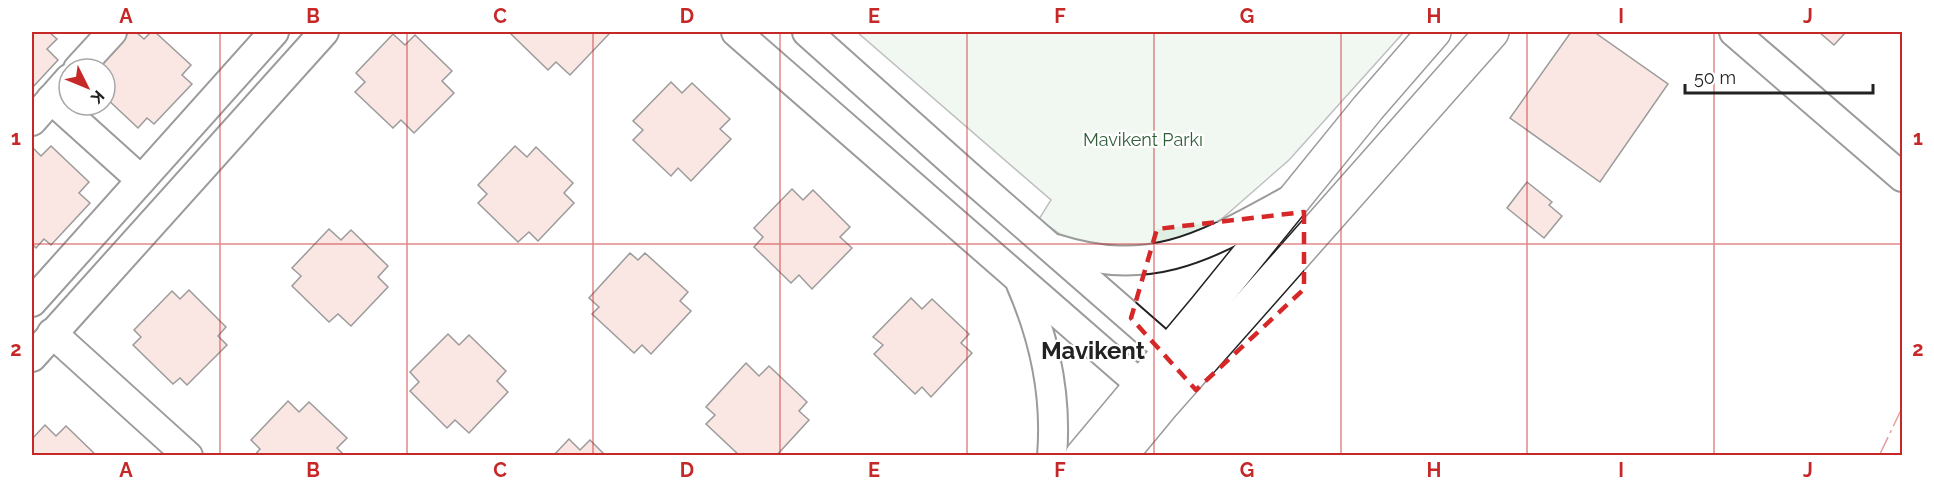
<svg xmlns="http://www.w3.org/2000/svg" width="1934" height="487" font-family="Raleway,sans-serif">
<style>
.green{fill:#e0efe3;stroke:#6f6f6f;stroke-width:1.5}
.building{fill:#f3c9c0;stroke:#222;stroke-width:1.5}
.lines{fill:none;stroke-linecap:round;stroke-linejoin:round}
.minor-casing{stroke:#222;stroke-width:32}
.major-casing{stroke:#222;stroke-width:36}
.minor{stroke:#fff;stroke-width:28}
.major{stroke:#fff;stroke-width:33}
.power{stroke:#c62828;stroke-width:1.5;stroke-dasharray:21 4.5 3 4.5;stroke-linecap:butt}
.marked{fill:none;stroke:#d62828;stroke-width:4.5;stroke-dasharray:12 8;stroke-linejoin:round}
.grid{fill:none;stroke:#c62828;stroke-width:1.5;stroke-opacity:0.55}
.labels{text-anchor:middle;stroke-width:4.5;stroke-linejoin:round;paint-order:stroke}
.park-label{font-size:18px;fill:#2f5e38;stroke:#fff}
.district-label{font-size:24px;font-weight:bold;fill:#222;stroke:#fff}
.neatline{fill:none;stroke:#c62828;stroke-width:2}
.grid-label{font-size:20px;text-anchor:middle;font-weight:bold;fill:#c62828}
</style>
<rect width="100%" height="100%" fill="#fff"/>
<polygon class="green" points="857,32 1404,32 1289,160 1201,237 1135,258 1075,245 1039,219 1051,200"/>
<g class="building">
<polygon points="32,32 49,32 57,39 47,49 58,60 32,88"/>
<polygon points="129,32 136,32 144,39 151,32 155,32 191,65 182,75 192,84 154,124 147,118 138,128 105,97 105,69 95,67"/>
<polygon points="513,32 606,32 609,34 570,75 556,62 548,70 511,34"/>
<polygon points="1571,32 1594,32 1668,84 1600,182 1510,118"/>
<polygon points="1819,32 1846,32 1834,45"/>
<polygon points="393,34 405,45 415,35 452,71 442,81 454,93 414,133 401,120 393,128 355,92 365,82 356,73"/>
<polygon points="671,82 682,93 692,83 730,119 720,129 731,139 691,181 678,168 671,176 633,140 643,130 633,121"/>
<polygon points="51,146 89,182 79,193 90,203 51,245 44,239 36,248 32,244 32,147 41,156"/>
<polygon points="515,146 527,157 536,147 573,183 564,193 574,203 538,241 529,232 518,242 478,203 487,194 478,185"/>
<polygon points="1527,182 1552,202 1549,205 1562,216 1544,238 1507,208"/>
<polygon points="792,189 803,200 813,190 850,227 840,237 852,248 812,289 799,275 791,283 754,247 763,237 754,228"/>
<polygon points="329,229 341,240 351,230 388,266 378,277 388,287 351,326 338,314 329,322 292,286 301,276 292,268"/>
<polygon points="630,253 638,260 645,253 688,292 680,301 691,311 651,354 642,345 634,353 592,314 599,307 589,298"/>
<polygon points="189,290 226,327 218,336 227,345 187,385 180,378 173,384 133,345 141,337 134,330 172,291 180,299"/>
<polygon points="911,298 922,309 932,299 969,334 961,343 972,353 931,397 922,387 915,394 874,354 883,345 873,337"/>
<polygon points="448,334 459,345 469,335 506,371 497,381 508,392 469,433 455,420 447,428 410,391 419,382 410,372"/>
<polygon points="746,363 759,376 769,366 807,402 799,411 809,420 776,456 740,456 706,424 715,415 706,407"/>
<polygon points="288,401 299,412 309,402 347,438 337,448 345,456 254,456 260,449 251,440"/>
<polygon points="45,425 56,436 66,426 97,456 32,456 32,439"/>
<polygon points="569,439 580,450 590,440 606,456 553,456"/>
</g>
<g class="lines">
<defs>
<g id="minor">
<polyline points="736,32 1157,399"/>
<polyline points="807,32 966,174 1186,366"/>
<polyline points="1734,32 1902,177"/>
<polyline points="78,69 112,32"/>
<polyline points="51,99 141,180"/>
<polyline points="32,121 69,79"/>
<path d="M1056 249C1154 280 1209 244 1292 199"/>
<path d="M1021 284C1045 339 1057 396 1052 456"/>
<polyline points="32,302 274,32"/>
<polyline points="52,333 188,456"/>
<polyline points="32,357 324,32"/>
</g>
<g id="major">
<polyline points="1082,456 1205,309 1368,108 1434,32"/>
<polyline points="1120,456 1163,404 1492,32"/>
</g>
</defs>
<use href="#minor" class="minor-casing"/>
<use href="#major" class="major-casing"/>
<use href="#minor" class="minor"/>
<use href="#major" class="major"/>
<polyline class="power" points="1879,456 1902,408"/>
</g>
<path d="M0 0H1934V487H0ZM1304 212V289L1196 390 1131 318 1157 229Z" fill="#fff" fill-opacity=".55" fill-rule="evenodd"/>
<path class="marked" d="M1304 212V289L1196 390 1131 318 1157 229Z"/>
<path class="grid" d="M220 32V456M407 32V456M593 32V456M780 32V456M967 32V456M1154 32V456M1341 32V456M1527 32V456M1714 32V456M32 244H1902"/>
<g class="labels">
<g class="park-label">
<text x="1143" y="146">Mavikent Parkı</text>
</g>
<g class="district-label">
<text x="1093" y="359">Mavikent</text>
</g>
</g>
<rect width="1934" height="487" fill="none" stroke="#ffffff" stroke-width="66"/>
<g transform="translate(87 87) rotate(133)"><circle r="28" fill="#ffffff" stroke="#a7a7a7" stroke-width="1.5"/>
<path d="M0-4.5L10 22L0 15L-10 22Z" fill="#c62828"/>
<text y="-9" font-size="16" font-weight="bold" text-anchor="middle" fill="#222222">K</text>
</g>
<path d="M1685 84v9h188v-9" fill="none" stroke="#222222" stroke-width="3"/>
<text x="1694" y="84" font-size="18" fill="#222222" stroke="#ffffff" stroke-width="4.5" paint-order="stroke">50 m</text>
<rect x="33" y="33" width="1868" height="421" class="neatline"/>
<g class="grid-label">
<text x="126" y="23">A</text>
<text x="313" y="23">B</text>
<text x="500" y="23">C</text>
<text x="687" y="23">D</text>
<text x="874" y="23">E</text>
<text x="1060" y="23">F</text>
<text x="1247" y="23">G</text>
<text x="1434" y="23">H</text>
<text x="1621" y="23">I</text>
<text x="1808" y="23">J</text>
<text x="16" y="145">1</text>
<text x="1918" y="145">1</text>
<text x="16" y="356">2</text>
<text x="1918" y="356">2</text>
<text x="126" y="477">A</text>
<text x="313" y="477">B</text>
<text x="500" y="477">C</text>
<text x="687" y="477">D</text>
<text x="874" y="477">E</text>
<text x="1060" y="477">F</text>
<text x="1247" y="477">G</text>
<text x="1434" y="477">H</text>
<text x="1621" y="477">I</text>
<text x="1808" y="477">J</text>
</g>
</svg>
